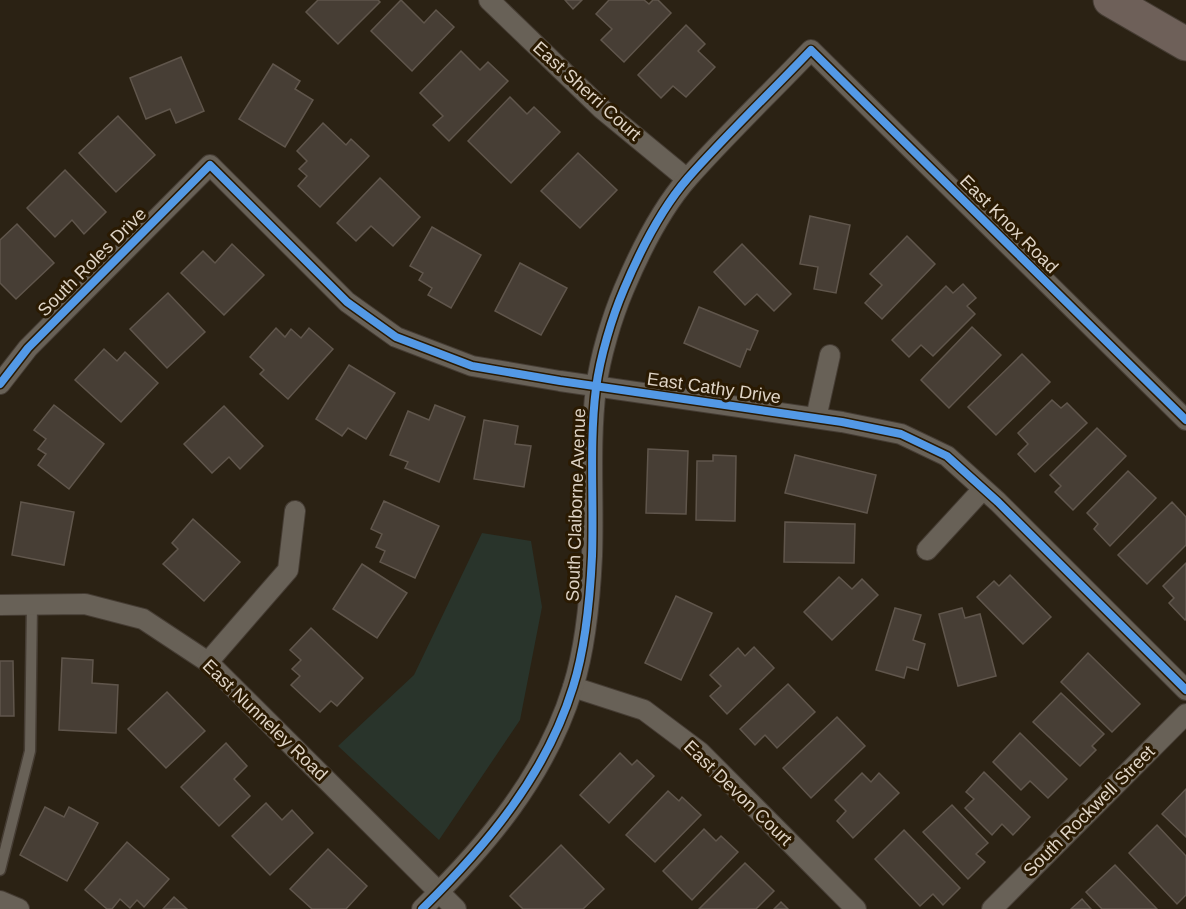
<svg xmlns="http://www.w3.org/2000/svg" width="1186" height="909" font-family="Arial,sans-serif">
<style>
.green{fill:#29342b}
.building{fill:#473e35;stroke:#60564c;stroke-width:1.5}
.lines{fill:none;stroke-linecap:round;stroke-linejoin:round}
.service-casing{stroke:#453c33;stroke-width:13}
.minor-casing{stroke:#453c33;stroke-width:22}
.motorway-casing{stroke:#453c33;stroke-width:35}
.service{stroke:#686157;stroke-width:10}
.minor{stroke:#686157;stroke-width:20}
.motorway{stroke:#6e6059;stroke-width:33}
.cycleway-casing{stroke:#2a1a02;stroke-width:11}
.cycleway{stroke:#5399e6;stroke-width:8}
.labels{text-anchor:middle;stroke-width:6;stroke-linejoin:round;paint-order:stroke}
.street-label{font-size:18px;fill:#dfd4c6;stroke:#2a1a02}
</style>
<rect width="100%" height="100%" fill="#2b2214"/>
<polygon class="green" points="482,533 531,541 542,607 520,720 439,840 338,746 414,675"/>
<g class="building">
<polygon points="318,0 378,0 380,2 338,44 306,12"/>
<polygon points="401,0 424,23 436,10 454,27 412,71 371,31"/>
<polygon points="565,0 582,0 573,9"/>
<polygon points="609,0 644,0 649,4 653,0 658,0 671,13 624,62 601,40 612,29 596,14"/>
<polygon points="686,25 705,44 698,51 715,67 686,97 673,86 661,98 638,75"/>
<polygon points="461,51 480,70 488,62 508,81 449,141 433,125 443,116 420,93"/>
<polygon points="181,57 204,111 176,123 170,109 146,119 130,78"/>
<polygon points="273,64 300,81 295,89 313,100 285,147 239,119"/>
<polygon points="510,97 527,114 534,107 560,132 511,183 468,141"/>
<polygon points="118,116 155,155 116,192 79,153"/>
<polygon points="323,123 346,145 351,139 369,156 320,207 298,186 307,176 299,169 307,161 297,151"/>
<polygon points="578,153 617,190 580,228 541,191"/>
<polygon points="65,170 106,212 84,234 72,220 55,237 27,208"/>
<polygon points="380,178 420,217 393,246 371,226 356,241 337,223"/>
<polygon points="810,216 850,225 836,293 814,289 818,267 800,264"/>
<polygon points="17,224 54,263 16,299 0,283 0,240"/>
<polygon points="432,227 481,255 451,308 428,295 432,288 419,280 423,273 410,266"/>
<polygon points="907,236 935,264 882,319 865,303 882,285 870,274"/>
<polygon points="232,244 264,275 224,315 181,273 203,251 215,263"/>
<polygon points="742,244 791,294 774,311 757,294 745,305 714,272"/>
<polygon points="520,263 567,288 541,335 495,311"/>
<polygon points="963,284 976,298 967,306 975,314 933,356 921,345 909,357 892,340 946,286 953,293"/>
<polygon points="168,293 205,332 167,368 130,329"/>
<polygon points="699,307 758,331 750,350 747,349 740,367 684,343"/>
<polygon points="972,327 1001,355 949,408 921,380"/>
<polygon points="276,328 285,337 291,329 301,338 309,328 333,349 288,399 260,374 264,370 250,357"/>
<polygon points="104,349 117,361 125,352 158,383 121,422 75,380"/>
<polygon points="1022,354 1050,382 996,435 968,407"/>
<polygon points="349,365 395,393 366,439 348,428 342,436 316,419"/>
<polygon points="1052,400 1061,408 1067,403 1087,423 1035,472 1018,454 1028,444 1018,433"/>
<polygon points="54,405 104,444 69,489 38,465 46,454 38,449 46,439 34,430"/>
<polygon points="435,405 465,417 439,482 405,468 408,462 390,455 408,411 429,420"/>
<polygon points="224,406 263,446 240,469 229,457 212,473 184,444"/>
<polygon points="484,420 518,426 515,444 531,446 524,487 474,479"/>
<polygon points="1097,428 1126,456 1073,510 1055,492 1061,486 1050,475"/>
<polygon points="648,449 688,451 686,514 646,513"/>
<polygon points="713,455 736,456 735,521 696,520 697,461 713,461"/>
<polygon points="795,455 876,475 867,513 785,493"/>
<polygon points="1128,471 1156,498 1110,546 1094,529 1098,524 1087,513"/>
<polygon points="384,501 439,526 415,578 380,562 385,551 376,547 382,534 371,529"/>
<polygon points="21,502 74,512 64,565 12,555"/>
<polygon points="1172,502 1186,517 1186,545 1147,584 1118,555"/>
<polygon points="193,519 240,562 204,601 163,564 178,549 172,543"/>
<polygon points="785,522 855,524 854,563 784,562"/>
<polygon points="1186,563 1186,618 1185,620 1169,603 1174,598 1163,586"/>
<polygon points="362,564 407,593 377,638 333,609"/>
<polygon points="1010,575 1051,617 1023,644 977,597 994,581 999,586"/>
<polygon points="839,577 852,589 862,579 878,595 832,640 804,612"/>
<polygon points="676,596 712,613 681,680 645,663"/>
<polygon points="895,608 921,615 913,640 925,644 918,670 907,667 904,678 876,670"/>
<polygon points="962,608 965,618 980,614 996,676 958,686 939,614"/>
<polygon points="311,628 363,678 337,706 331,701 320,712 291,685 300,676 292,669 301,660 290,650"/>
<polygon points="754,647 774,668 727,714 710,696 721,686 710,675 738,648 745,656"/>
<polygon points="1088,653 1140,704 1112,732 1061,682"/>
<polygon points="62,658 93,660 92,683 118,685 116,733 59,730"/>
<polygon points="0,661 13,661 14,716 0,716"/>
<polygon points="788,684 815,712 777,748 765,735 755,745 740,729"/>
<polygon points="167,692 205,731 166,768 128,729"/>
<polygon points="1061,693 1104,734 1092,746 1096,750 1080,766 1033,722"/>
<polygon points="837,717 865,746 811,798 783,768"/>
<polygon points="1020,733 1067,779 1048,798 1030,781 1021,790 993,762"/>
<polygon points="226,743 247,766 234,779 250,796 219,826 181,787"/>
<polygon points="620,753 632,765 637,760 654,776 609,823 580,795"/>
<polygon points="984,772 1030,817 1013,835 1002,824 992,835 965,808 974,799 966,792"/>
<polygon points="862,773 871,782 879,773 899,793 853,838 837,821 846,811 835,800"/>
<polygon points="1186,789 1186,837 1162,814"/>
<polygon points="668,791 679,801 682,797 701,815 655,862 626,835"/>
<polygon points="266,803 282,820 292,810 313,833 270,875 232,836"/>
<polygon points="952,805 988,843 976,854 985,862 968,879 923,832"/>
<polygon points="45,807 64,817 69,807 98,823 67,881 20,855"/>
<polygon points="1157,825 1186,856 1186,895 1177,904 1129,853"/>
<polygon points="704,829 716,841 721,836 738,852 692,900 663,871"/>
<polygon points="904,830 960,888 943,905 933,894 920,906 875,859"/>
<polygon points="127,842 169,879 144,907 137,900 130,908 120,899 112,909 107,909 85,890"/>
<polygon points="561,845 604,889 583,909 523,909 510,896"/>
<polygon points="328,849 367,886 346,909 312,909 290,889"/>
<polygon points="745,863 774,891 756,909 699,909"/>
<polygon points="1115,865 1157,909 1102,909 1086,892"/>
<polygon points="174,897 187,909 163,909"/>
<polygon points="1082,899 1091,909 1071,909"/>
<polygon points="781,902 788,909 774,909"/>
</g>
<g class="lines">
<defs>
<polyline id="service" points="0,870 30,751 32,604"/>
<g id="minor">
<polyline points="489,0 602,109 687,179"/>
<polyline points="0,384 28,348 210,165 347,302 396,337 472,366 560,381 842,422 901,434 947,456 998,502 1186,690"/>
<polyline points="816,418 830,355"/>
<polyline points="927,550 983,489"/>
<polyline points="0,605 85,604 143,619 208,662 456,909"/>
<polyline points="208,662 288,570 295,511"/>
<polyline points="573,687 644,710 700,752 856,909"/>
<polyline points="0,901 19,909"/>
<path d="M422 909C487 845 546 775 573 687 586 646 590 599 592 556 594 500 589 444 596 388 600 357 612 317 624 289 640 251 661 209 688 178 727 134 770 93 811 50L1186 420"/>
<polyline points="992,909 1186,714"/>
</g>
<polyline id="motorway" points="1110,0 1186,44"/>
</defs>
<use href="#service" class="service-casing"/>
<use href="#minor" class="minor-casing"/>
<use href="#motorway" class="motorway-casing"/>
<use href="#service" class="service"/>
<use href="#minor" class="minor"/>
<use href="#motorway" class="motorway"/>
<defs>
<g id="cycleway">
<polyline points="0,384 28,348 210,165 347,302 396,337 472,366 560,381 842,422 901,434 947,456 998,502 1186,690"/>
<path d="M422 909C487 845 546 775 573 687 586 646 590 599 592 556 594 500 589 444 596 388 600 357 612 317 624 289 640 251 661 209 688 178 727 134 770 93 811 50L1186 420"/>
</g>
</defs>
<use href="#cycleway" class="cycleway-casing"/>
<use href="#cycleway" class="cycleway"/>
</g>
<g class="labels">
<g class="street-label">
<text transform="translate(587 91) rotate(42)" y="6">East Sherri Court</text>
<text transform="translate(1009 224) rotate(45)" y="6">East Knox Road</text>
<text transform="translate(92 262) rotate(-45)" y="6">South Roles Drive</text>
<text transform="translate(714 388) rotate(8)" y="6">East Cathy Drive</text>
<text transform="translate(576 505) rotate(-88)" y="6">South Claiborne Avenue</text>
<text transform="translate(265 720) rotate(44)" y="6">East Nunneley Road</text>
<text transform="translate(738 793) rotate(44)" y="6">East Devon Court</text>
<text transform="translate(1089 811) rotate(-45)" y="6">South Rockwell Street</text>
</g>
</g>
</svg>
